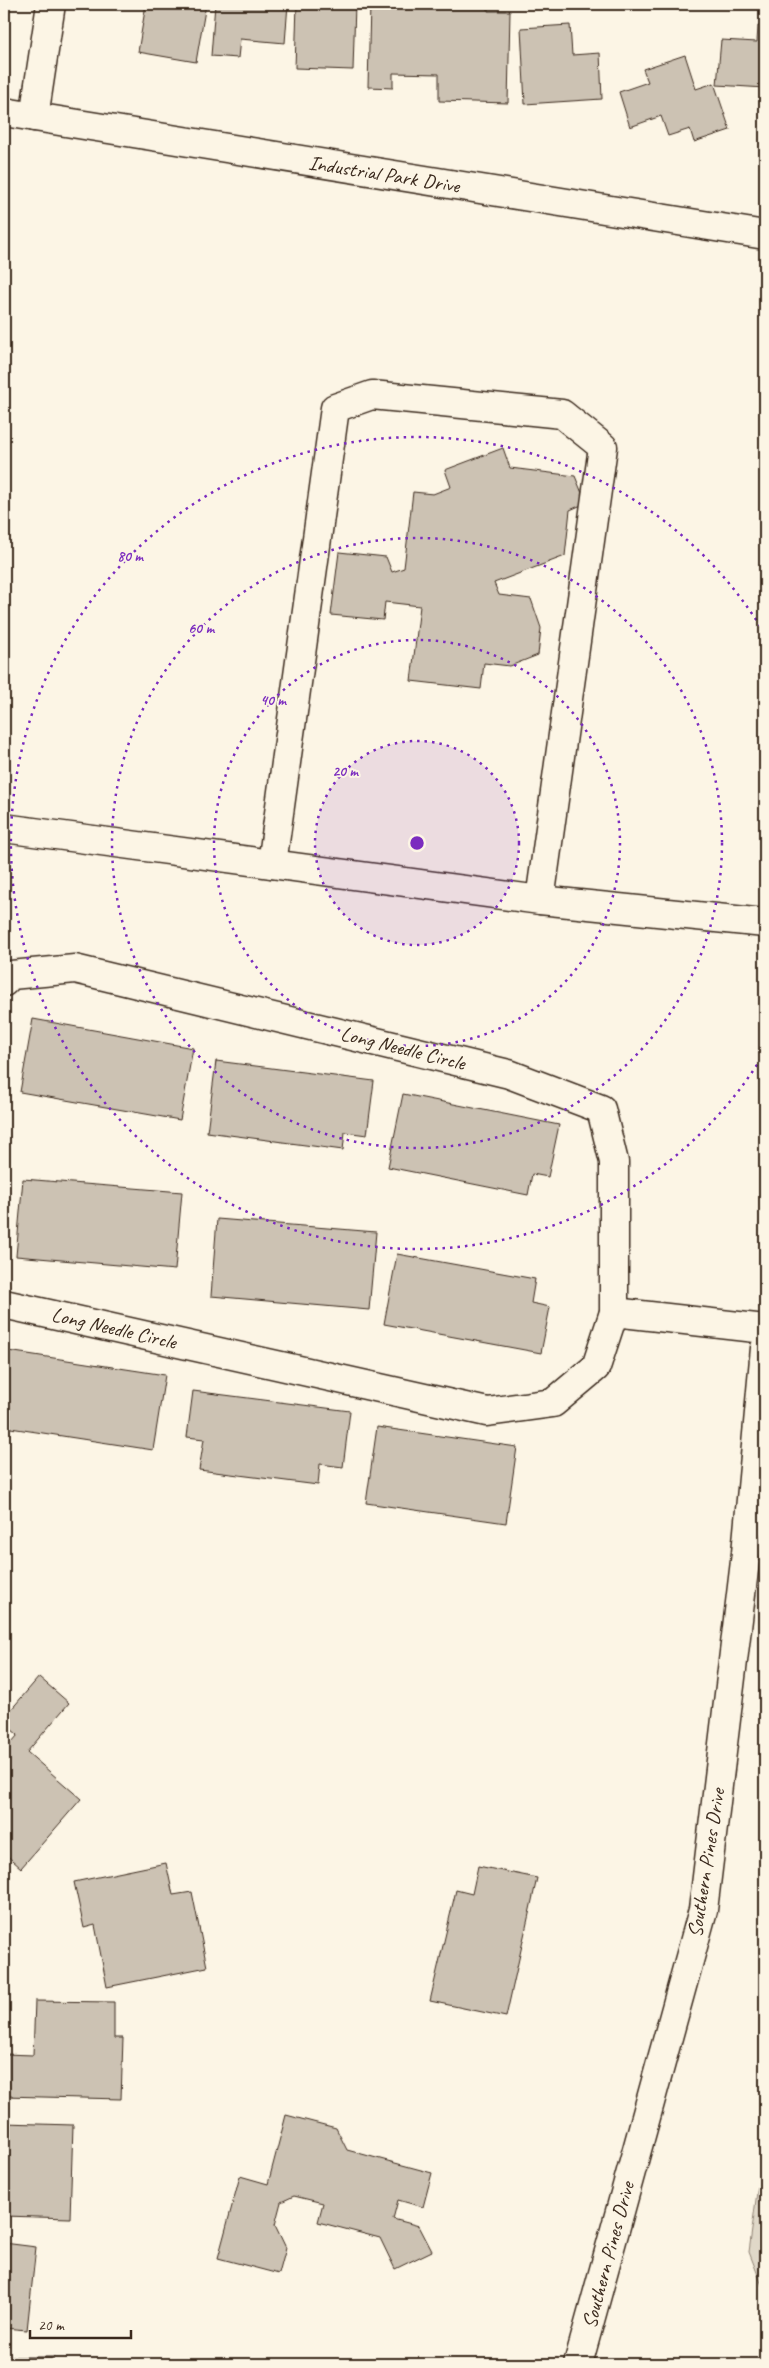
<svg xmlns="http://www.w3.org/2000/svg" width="769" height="2368" font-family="Caveat,sans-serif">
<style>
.green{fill:#e0d8c8;stroke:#8e8173}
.building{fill:#ccc2b3;stroke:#3b2a1e}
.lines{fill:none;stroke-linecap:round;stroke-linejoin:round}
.minor-casing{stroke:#3b2a1e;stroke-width:31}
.minor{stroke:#fcf5e5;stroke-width:28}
.ring{fill:none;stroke:#7b2cbf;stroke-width:2.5;stroke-dasharray:2.5 5}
.labels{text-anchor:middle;stroke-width:4;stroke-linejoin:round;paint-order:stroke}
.street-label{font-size:21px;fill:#3b2a1e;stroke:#fcf5e5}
.centre{fill:#7b2cbf;stroke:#fcf5e5;stroke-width:2.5}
.ring-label{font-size:15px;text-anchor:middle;font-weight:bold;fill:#7b2cbf;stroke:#fcf5e5;stroke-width:4;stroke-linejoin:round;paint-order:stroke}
</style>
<rect width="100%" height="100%" fill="#fcf5e5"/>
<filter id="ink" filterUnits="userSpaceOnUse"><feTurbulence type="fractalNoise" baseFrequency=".02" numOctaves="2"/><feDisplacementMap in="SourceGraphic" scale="10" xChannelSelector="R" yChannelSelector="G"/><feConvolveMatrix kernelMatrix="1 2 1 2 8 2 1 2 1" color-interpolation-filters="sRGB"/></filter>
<g filter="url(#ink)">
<polygon class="green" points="765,2171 765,2293 749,2252 759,2177"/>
<g class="building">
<polygon points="146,4 206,4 196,62 138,52"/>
<polygon points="215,4 288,4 285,43 240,39 238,58 211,56"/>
<polygon points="297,4 355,4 353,70 295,68"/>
<polygon points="370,4 488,4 488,11 510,11 508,103 439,101 439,74 393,73 393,88 368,87"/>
<polygon points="570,25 572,55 600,53 602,99 525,104 521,28"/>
<polygon points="758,26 765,27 765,88 717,85 721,40 757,42"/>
<polygon points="685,55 696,89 714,83 730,130 694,142 690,129 668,136 661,116 630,127 619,92 648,82 643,69"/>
<polygon points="503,448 510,468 575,476 586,503 570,510 565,556 494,583 499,595 531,599 541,628 538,655 510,666 484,663 481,689 411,681 420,606 385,602 383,620 331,615 339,552 386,557 392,572 404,568 413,492 433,494 451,487 445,470"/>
<polygon points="33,1019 193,1048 180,1120 20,1092"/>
<polygon points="216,1061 374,1081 367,1135 345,1132 343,1150 207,1132"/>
<polygon points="403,1094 559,1125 548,1177 532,1174 528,1195 388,1167"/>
<polygon points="23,1179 182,1192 175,1270 16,1256"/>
<polygon points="217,1219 376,1232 369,1310 211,1296"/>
<polygon points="397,1254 535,1279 531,1303 550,1307 541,1353 384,1324"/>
<polygon points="8,1351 165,1375 153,1450 4,1427 4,1376"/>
<polygon points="193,1391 350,1411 343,1467 320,1464 318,1485 199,1470 204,1439 187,1437"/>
<polygon points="377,1427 517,1447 506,1523 366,1503"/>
<polygon points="39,1677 69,1703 27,1752 81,1799 21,1868 4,1853 4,1751 18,1735 4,1723 4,1718"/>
<polygon points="166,1863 173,1895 192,1892 207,1967 107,1987 95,1925 84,1928 74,1882"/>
<polygon points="478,1866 537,1878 506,2017 430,2001 456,1890 472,1894"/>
<polygon points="35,2001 114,2002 114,2038 123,2038 121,2099 4,2096 4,2054 33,2055"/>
<polygon points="286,2115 336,2128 347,2150 432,2173 423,2207 398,2200 393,2219 419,2226 432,2251 395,2269 380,2238 318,2222 323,2203 294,2196 281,2202 275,2225 286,2248 279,2274 218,2258 240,2176 268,2184"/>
<polygon points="4,2123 73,2125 70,2218 4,2216"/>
<polygon points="4,2243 36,2247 27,2330 4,2328"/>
<rect x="4" y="2357" width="49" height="7"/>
</g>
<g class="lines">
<defs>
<g id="minor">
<polyline points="4,112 765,235"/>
<polyline points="34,117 51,4"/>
<polyline points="4,828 540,900 765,923"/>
<polyline points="272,864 335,408 372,395 562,414 603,447 540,900"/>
<polyline points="4,982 11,975 75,969 509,1074 601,1109 614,1162 614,1312 596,1367 553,1403 487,1412 4,1304"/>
<polyline points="614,1312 765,1329"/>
<polyline points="578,2364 703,1910 746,1553 765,1348"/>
</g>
</defs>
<use href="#minor" class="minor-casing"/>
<use href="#minor" class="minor"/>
</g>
</g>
<circle cx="417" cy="843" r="102" fill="#7b2cbf" fill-opacity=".12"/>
<g class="ring">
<circle cx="417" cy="843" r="102"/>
<circle cx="417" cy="843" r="203"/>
<circle cx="417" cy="843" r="305"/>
<path d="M765 1052A406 406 0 1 1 765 634"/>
</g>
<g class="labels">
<g class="street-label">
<text transform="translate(384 174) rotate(9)" y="7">Industrial Park Drive</text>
<text transform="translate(403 1048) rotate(14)" y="7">Long Needle Circle</text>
<text transform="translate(114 1328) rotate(13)" y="7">Long Needle Circle</text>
<text transform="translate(706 1863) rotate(-81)" y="7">Southern Pines Drive</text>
<text transform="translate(608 2255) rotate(-75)" y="7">Southern Pines Drive</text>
</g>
</g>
<circle cx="417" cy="843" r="8" class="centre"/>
<g class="ring-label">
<text x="130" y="561">80 m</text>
<text x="201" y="633">60 m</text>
<text x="273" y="705">40 m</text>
<text x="345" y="776">20 m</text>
</g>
<rect width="769" height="2368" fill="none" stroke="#fcf5e5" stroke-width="20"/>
<rect x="10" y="10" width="749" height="2348" fill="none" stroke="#3b2a1e" stroke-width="2" filter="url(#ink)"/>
<path d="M30 2330v8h101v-8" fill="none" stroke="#3b2a1e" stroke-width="2.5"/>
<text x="38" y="2330" font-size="15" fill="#3b2a1e" stroke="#fcf5e5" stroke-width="4" paint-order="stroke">20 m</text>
</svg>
